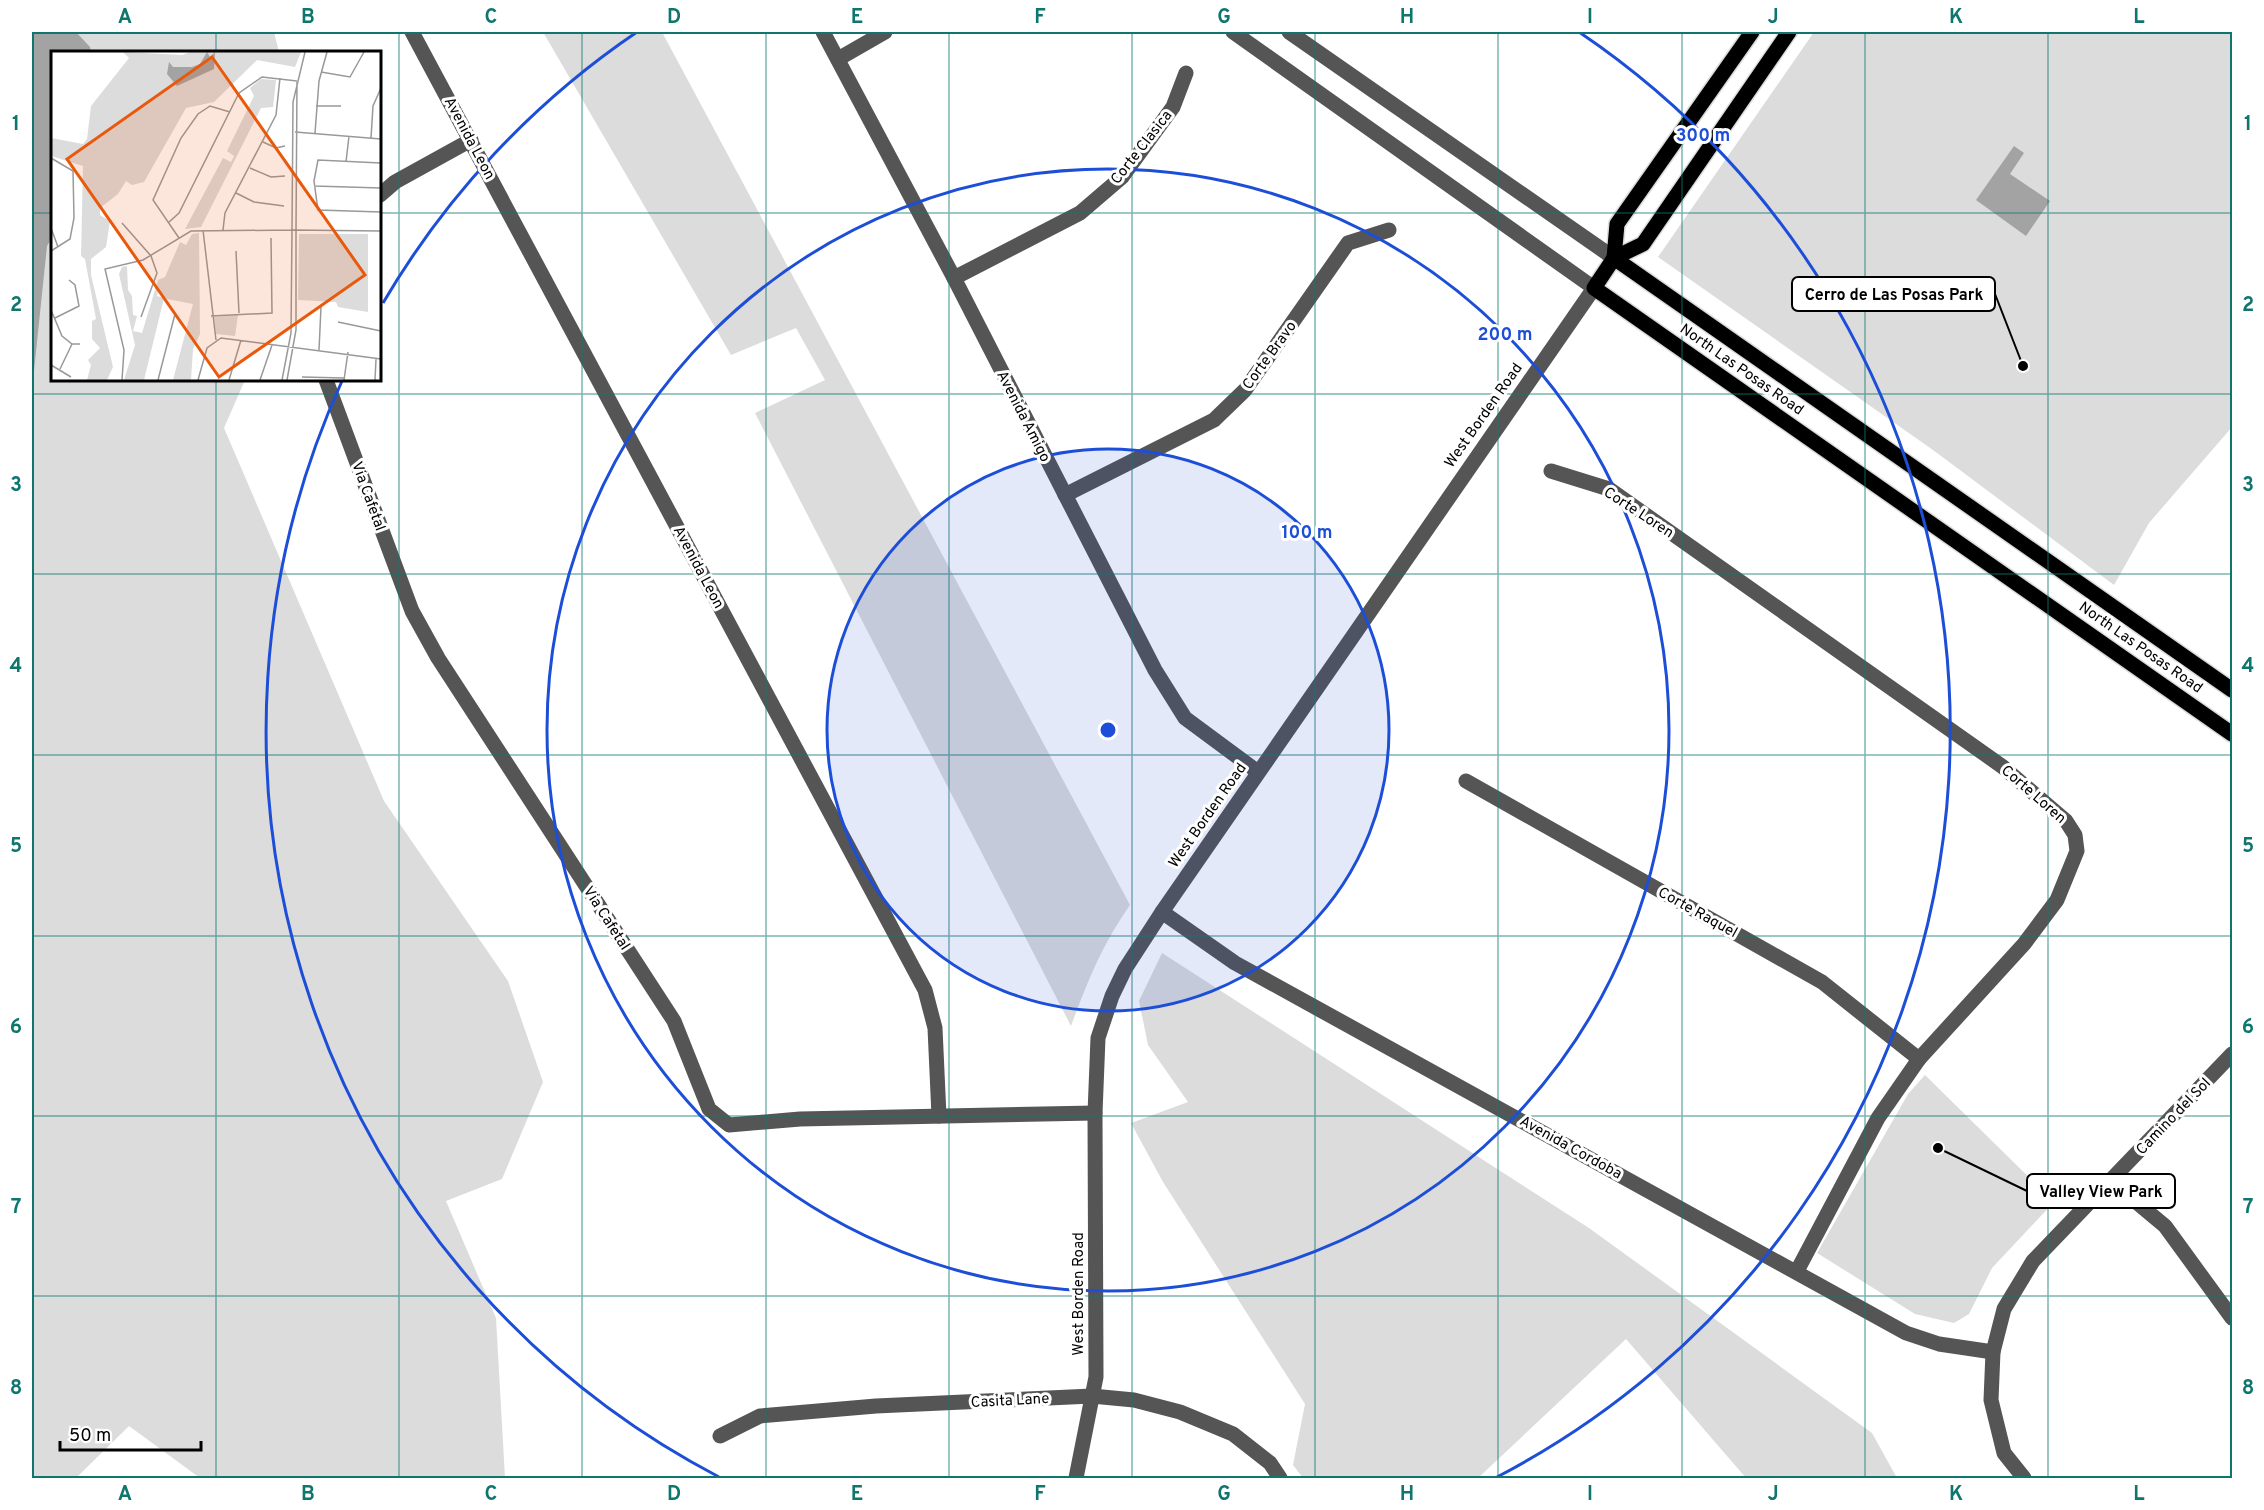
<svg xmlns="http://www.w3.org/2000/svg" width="2264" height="1510" font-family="Overpass,sans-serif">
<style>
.green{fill:#dcdcdc}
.water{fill:#a3a3a3}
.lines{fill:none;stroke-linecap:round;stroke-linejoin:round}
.major-casing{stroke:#dbdbdb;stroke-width:18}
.minor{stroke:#555;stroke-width:15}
.major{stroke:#000;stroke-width:15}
.grid{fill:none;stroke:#0f766e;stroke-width:1.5;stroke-opacity:0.55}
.ring{fill:none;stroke:#1d4ed8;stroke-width:3}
.labels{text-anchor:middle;stroke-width:6;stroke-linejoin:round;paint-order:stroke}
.street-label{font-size:15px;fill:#000;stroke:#fff}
.inset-road{fill:none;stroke:#999;stroke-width:1.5}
.view{fill:#e8590c;fill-opacity:0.15;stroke:#e8590c;stroke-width:3}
.inset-edge{fill:none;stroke:#000;stroke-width:3}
.centre{fill:#1d4ed8;stroke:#fff;stroke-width:3}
.ring-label{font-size:18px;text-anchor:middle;font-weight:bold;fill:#1d4ed8;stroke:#fff;stroke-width:6;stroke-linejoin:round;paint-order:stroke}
.leader{fill:none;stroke:#000;stroke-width:2}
.callout-dot{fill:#000;stroke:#fff;stroke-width:2}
.callout{fill:#fff;stroke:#000;stroke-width:2}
.callout-label{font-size:16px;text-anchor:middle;font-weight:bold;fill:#000}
.neatline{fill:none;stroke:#0f766e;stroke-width:2}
.grid-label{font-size:20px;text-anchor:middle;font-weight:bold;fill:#0f766e}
</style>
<rect width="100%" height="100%" fill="#fff"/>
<g class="green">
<polygon points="32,32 274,32 279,52 52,52 52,380 245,380 224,428 384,801 508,981 543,1082 502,1179 446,1201 496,1318 505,1478 200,1478 129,1426 76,1478 32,1478"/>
<path d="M543 32H662L1130 905C1103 943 1087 982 1071 1026L755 413 825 380 796 328 731 355Z"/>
<polygon points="1814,32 2232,32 2232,427 2149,523 2114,585 1933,450 1658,257"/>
<polygon points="1162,953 1589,1228 1872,1433 1897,1478 1746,1478 1626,1339 1478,1478 1303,1478 1293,1465 1305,1404 1163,1182 1131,1123 1188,1102 1148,1045 1139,1001"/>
<polygon points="1925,1075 2054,1202 1992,1268 1969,1314 1954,1323 1915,1314 1817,1253 1908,1094"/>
</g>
<g class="water">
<polygon points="32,32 76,32 90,47 91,52 52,52 52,238 47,246 32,390"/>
<polygon points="2014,146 2024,153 2010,174 2050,201 2026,236 1976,200"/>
</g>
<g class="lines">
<defs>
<g id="major">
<polyline points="1789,32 1643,244 1614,258 1594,288 2232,734"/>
<polyline points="1614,258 2232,690"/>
<polyline points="1614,258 1617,224 1752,32"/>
</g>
</defs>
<use href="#major" class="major-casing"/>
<g class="minor">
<polyline points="412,32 925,990 935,1028 939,1116"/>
<polyline points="823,32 954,278 1155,670 1185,718 1258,772"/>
<polyline points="1289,32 1614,258"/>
<polyline points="838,59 885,32"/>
<polyline points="380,195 395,182 471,140"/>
<polyline points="954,278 1080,213 1122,177 1173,107 1186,73"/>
<polyline points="326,380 412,611 438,658 674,1021 709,1109 729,1125 800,1119 1095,1113"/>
<polyline points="1551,471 1609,489 2003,767 2066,821 2075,835 2077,851 2057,900 2024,944 1919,1059 1878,1118 1797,1271"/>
<polyline points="1065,495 1214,420 1245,390 1348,243 1389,230"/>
<polyline points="1466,781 1822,982 1919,1059"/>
<polyline points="1162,912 1235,963 1906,1333 1939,1344 1993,1352"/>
<polyline points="2111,1181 2165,1226 2232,1318"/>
<polyline points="720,1436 760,1416 876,1406 1092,1396 1134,1400 1180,1412 1233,1434 1270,1463 1280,1478"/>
<polyline points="1076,1478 1096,1377 1095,1113 1098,1038 1112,996 1125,969 1162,912 1594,288 1233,32"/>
<polyline points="2024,1478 2004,1453 1991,1400 1993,1352 2004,1309 2033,1261 2232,1054"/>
</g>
<use href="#major" class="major"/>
</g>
<path class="grid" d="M216 32V52M399 32V1478M582 32V1478M766 32V1478M949 32V1478M1132 32V1478M1315 32V1478M1498 32V1478M1682 32V1478M1865 32V1478M2048 32V1478M32 213H52M380 213H2232M216 380V1478M32 394H2232M32 574H2232M32 755H2232M32 936H2232M32 1116H2232M32 1296H2232"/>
<circle cx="1108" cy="730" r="281" fill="#1d4ed8" fill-opacity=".12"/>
<g class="ring">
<circle cx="1108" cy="730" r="281"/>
<circle cx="1108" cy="730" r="561"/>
<path d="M719 1477A842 842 0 0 1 342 381M383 303A842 842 0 0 1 637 32M1579 32A842 842 0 0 1 1497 1477"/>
</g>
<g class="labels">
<g class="street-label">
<text transform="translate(470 138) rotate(62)" y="5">Avenida Leon</text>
<text transform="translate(1141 147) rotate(-52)" y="5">Corte Clasica</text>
<text transform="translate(1269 355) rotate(-54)" y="5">Corte Bravo</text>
<text transform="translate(1742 369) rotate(35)" y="5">North Las Posas Road</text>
<text transform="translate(1483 415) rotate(-55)" y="5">West Borden Road</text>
<text transform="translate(1024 416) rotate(63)" y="5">Avenida Amigo</text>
<text transform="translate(369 496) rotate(70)" y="5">Via Cafetal</text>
<text transform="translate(1639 512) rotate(33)" y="5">Corte Loren</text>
<text transform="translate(699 567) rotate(62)" y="5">Avenida Leon</text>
<text transform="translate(2141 647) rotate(35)" y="5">North Las Posas Road</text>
<text transform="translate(2034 794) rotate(41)" y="5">Corte Loren</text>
<text transform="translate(1207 815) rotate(-55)" y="5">West Borden Road</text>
<text transform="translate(1698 912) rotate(29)" y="5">Corte Raquel</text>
<text transform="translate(607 918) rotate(57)" y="5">Via Cafetal</text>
<text transform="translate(2173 1116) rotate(-46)" y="5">Camino del Sol</text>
<text transform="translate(1571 1147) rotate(29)" y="5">Avenida Cordoba</text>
<text transform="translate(1078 1294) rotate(-90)" y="5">West Borden Road</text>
<text transform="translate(1010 1400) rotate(-3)" y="5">Casita Lane</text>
</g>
</g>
<g transform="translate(51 51)">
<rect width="330" height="330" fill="#fff"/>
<path d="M72 1 131 4 139 1H250L244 16 206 9 163 51 135 57 93 131 81 134 75 130 67 143 49 157V164L59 170 55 196 40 208V224L62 316 56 329H36L40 314 37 309 49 297 41 288V270L45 268 34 208 30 205 32 115 0 105V87L32 93 36 88 40 55 78 7ZM210 28 225 29 222 56 210 57 150 176 134 178 172 107 180 111 183 105 176 100 203 45 199 37ZM148 182 149 283 142 298 140 329H122L142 253 116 248 107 241 106 245 113 247 93 329H73L84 294 68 223 71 216 76 215 77 239 81 245 82 264 86 265 82 280 91 282 107 229 114 226 129 191 135 194 141 183ZM248 183H317V261L287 256 285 251 247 249ZM187 264 184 285 165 283 163 266Z" fill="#dcdcdc"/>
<path d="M156 1 159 6 164 1 163 18 126 35 116 23 118 11 122 16H141L149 13Z" fill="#a3a3a3"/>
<path class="inset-road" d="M270 21 299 26 313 1M265 55H290M244 81 330 88M264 82 268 30 276 1M320 87 322 55 330 37M212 91 225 97 234 95M0 107 22 120 23 167 19 188 0 200M295 111 298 85M330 112 267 109 263 130 267 159 330 161M199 117 220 126 234 125M263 135 330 137M185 142 203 151 233 155M71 172 100 205 106 222 90 266M117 172 128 162 188 42 211 26 246 30M0 177 7 196M152 179 165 289M172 179 174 162 225 64 229 27M245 179 246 31M128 187 102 149 130 87 147 63 159 55 179 61M185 200 188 262M0 259 11 285 21 293H29M160 265 221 262 220 187M4 267 28 255 24 234 18 229M287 271 330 280M268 299 270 256M0 314 20 326M9 318 21 293M251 326 293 327M71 329 73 299 54 218 92 209 140 180 241 179 242 51 254 1M107 329 124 263M147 329 156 297 170 287 330 308M178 329 190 289M209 329 221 294M231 329 240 282 241 179 330 180M236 329 245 279V179M293 329 297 301M324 329 325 308"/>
<path class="view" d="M161 6 314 224 168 326 16 108Z"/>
<rect width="330" height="330" class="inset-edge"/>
</g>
<circle cx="1108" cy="730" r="9" class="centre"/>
<g class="ring-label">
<text x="1703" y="141">300 m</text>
<text x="1505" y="340">200 m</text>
<text x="1307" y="538">100 m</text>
</g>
<path class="leader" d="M2023 366L1995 294M1938 1148L2027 1191"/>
<g class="callout-dot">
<circle cx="2023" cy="366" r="6"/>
<circle cx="1938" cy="1148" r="6"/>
</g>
<g class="callout">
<rect x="1792" y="277" width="203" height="34" rx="6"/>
<rect x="2027" y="1174" width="148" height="34" rx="6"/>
</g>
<g class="callout-label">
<text x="1894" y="300">Cerro de Las Posas Park</text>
<text x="2101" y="1197">Valley View Park</text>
</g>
<rect width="2264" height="1510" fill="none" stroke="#ffffff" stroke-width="66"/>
<path d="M60 1441v9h141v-9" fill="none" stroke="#000000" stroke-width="3"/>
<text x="69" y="1441" font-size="18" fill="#000000" stroke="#ffffff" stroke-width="4.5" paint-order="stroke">50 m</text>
<rect x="33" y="33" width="2198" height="1444" class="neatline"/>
<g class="grid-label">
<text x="125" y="23">A</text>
<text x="308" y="23">B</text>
<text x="491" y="23">C</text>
<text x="674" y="23">D</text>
<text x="857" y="23">E</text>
<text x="1040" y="23">F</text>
<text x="1224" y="23">G</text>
<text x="1407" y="23">H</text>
<text x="1590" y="23">I</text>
<text x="1773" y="23">J</text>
<text x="1956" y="23">K</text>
<text x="2139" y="23">L</text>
<text x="16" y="130">1</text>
<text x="2248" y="130">1</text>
<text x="16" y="311">2</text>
<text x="2248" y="311">2</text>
<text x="16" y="491">3</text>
<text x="2248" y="491">3</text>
<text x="16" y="672">4</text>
<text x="2248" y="672">4</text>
<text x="16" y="852">5</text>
<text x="2248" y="852">5</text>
<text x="16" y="1033">6</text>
<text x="2248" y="1033">6</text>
<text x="16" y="1213">7</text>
<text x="2248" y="1213">7</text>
<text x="16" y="1394">8</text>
<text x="2248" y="1394">8</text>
<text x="125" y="1500">A</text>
<text x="308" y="1500">B</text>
<text x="491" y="1500">C</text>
<text x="674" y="1500">D</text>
<text x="857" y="1500">E</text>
<text x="1040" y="1500">F</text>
<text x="1224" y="1500">G</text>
<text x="1407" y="1500">H</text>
<text x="1590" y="1500">I</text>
<text x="1773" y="1500">J</text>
<text x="1956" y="1500">K</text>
<text x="2139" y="1500">L</text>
</g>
</svg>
